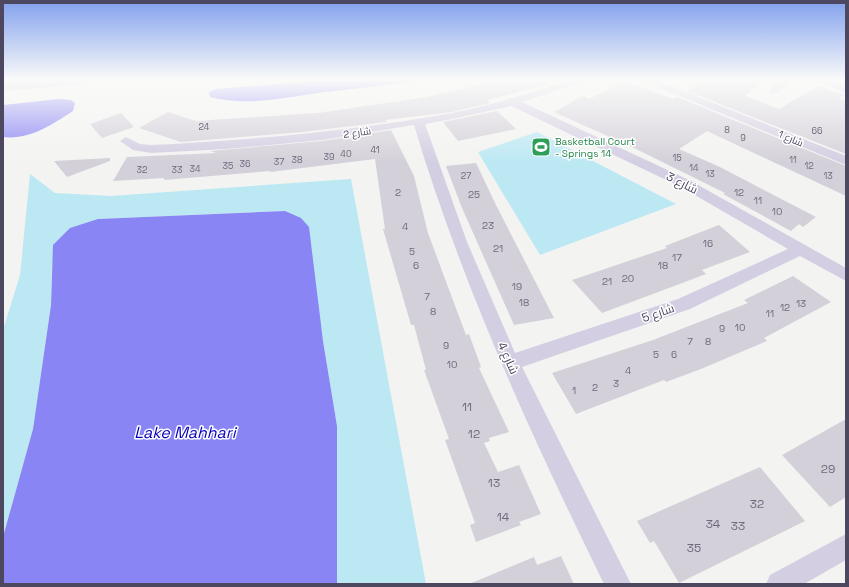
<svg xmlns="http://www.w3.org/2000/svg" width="849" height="587" font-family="'Space Grotesk',Cairo,sans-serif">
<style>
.green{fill:#bce8f4}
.water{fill:#8985f4}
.building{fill:#d4d0d9}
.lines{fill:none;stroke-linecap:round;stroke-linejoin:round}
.street{fill:#d4cee2;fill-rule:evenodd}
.secondary{fill:#cbc2db;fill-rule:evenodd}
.labels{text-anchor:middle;stroke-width:3;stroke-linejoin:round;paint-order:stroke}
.far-number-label{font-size:9px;fill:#70697e}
.far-street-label{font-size:10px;fill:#4e4760;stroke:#fff}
.far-leisure-label{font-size:10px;fill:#27864d;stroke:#fff;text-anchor:start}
.number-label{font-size:10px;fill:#70697e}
.street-label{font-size:12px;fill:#4e4760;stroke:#fff}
.near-number-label{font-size:12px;fill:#70697e}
.near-water-label{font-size:16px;font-style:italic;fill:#0600ba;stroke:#fff}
</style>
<rect width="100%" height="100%" fill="#f3f3f1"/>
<g class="green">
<polygon points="537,132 676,204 540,255 478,152"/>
<polygon points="30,174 55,193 111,196 351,179 426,584 337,584 337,426 323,341 285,211 98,219 52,265 51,305 33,429 3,537 3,330 20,275"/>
</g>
<g class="water">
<path d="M327 80H422C390 85 357 88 325 92 287 97 248 107 210 97L209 92 216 89Z"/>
<path d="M59 99 71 100 75 103 73 111C51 125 30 140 3 137V105Z"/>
<polygon points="285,211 301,218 309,227 323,341 337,426 337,584 3,584 3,537 33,429 51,305 53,245 70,228 98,219"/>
</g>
<g class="building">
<polygon points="502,80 546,80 546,85 487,100 490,103 452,112 385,120 387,122 377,123 302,132 181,142 139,128 168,112 196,121 318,113 421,98"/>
<polygon points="706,80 765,80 745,96 779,109 818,86 844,95 838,98 846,101 846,154 687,91"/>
<polygon points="626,81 673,99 677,97 846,166 846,196 707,131 679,149 720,167 816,217 803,227 799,224 791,231 723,194 725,193 632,147 554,112 583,96 589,99"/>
<polygon points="497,111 516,129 458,141 443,122"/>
<polygon points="121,113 134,127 102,138 90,124"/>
<polygon points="391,130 414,176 428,233 448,287 466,335 469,334 481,367 479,368 509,432 489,438 490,441 484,443 498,472 519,465 541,514 519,522 521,525 476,542 470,525 475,523 445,440 449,439 424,370 426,370 414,325 411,325 383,229 385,229 375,159 270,172 270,171 164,180 164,178 113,181 127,157 216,153 210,151 322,141"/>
<polygon points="110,158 110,161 67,177 54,161"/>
<polygon points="476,163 496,205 554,318 514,325 462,208 446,166"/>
<polygon points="719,225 750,252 702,270 706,274 677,285 602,313 572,280 667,248 665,246"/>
<polygon points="793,276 831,302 764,338 767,341 701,369 666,382 664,380 576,414 552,373 653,340 748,303 744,300"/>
<polygon points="846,419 846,497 830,507 782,455"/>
<polygon points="760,467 805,521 679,583 654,541 650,543 637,521"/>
<polygon points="561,556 574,584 469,584 534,557 537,565"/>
</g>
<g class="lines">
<g class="street">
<path d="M572 80H589L522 102 691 181 846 268V281L800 256 690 309 522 367 631 584H604C531 435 462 285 414 125L322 140 226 149 151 153 133 150 120 141 126 137 140 144 151 145C252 140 353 131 452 113 493 105 532 92 572 80ZM511 106 681 187 788 249 678 299 515 353 467 242 425 124 452 119Z"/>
<polygon points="641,80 656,80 846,156 846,165"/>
<polygon points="780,80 792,80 778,93 770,93 769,91"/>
<polygon points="814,80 830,80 846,86 846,93"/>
<polygon points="846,534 846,560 804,584 766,584 770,575"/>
</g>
<polygon class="secondary" points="32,80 90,80 84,84 3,91 3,83"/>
</g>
<linearGradient id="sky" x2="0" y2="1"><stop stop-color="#82a1ed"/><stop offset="0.49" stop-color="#fafaf9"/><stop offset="1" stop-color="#fafaf9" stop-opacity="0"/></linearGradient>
<rect width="849" height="163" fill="url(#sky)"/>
<defs>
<symbol id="stadium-square" viewBox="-11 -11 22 22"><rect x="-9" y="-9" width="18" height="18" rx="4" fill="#2e9e5b" stroke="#fff"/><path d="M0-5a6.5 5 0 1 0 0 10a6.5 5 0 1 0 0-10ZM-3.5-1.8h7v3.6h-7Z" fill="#fff"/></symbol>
</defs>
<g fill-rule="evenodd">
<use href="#stadium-square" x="530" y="136" width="22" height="22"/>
</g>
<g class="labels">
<g class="far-number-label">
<text x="204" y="130">24</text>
<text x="727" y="133">8</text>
<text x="817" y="134">66</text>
<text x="743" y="141">9</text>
<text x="375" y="153">41</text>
<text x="346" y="157">40</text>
<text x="329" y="160">39</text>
<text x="677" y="161">15</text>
<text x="297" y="163">38</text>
<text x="793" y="163">11</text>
<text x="279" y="165">37</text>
<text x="245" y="167">36</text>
<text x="228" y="169">35</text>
<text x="809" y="169">12</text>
<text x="694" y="171">14</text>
<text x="195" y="172">34</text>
<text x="142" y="173">32</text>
<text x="177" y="173">33</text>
<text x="710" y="177">13</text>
<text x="466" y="179">27</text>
<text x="828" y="179">13</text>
</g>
<g class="far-street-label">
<text transform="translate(357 132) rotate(-8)" y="4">شارع 2</text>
<text transform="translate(791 138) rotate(23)" y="4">شارع 1</text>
</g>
<g class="far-leisure-label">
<text x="555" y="145">Basketball Court<tspan x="555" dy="12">- Springs 14</tspan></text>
</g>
<g class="number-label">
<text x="398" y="196">2</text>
<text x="739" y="196">12</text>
<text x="474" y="198">25</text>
<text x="758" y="204">11</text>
<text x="777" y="215">10</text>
<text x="488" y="229">23</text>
<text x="405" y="230">4</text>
<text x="708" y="247">16</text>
<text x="498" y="252">21</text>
<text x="412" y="255">5</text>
<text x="677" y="261">17</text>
<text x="416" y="269">6</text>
<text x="663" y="269">18</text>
<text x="628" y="282">20</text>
<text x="607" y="285">21</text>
<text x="517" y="290">19</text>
<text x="427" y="300">7</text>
<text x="524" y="306">18</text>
<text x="801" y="307">13</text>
<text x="785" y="311">12</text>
<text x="433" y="315">8</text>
<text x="770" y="317">11</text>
<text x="740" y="331">10</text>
<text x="722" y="332">9</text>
<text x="690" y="345">7</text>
<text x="708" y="345">8</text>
<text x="446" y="349">9</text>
<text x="656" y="358">5</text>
<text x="674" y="358">6</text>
<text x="452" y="368">10</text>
<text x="628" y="374">4</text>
<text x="616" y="387">3</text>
<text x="595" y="391">2</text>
<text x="574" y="394">1</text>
</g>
<g class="street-label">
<text transform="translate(682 183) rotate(27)" y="4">شارع 3</text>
<text transform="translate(658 313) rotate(-19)" y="4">شارع 5</text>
<text transform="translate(508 358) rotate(66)" y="4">شارع 4</text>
</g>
<g class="near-number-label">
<text x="467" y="411">11</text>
<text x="474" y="438">12</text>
<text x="828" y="473">29</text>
<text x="494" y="487">13</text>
<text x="757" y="508">32</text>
<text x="503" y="521">14</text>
<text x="713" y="528">34</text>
<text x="738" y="530">33</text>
<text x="694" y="552">35</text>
</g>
<g class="near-water-label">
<text x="185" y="438">Lake Mahhari</text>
</g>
</g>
<rect width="849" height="587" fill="none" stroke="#4e4760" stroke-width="8"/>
</svg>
